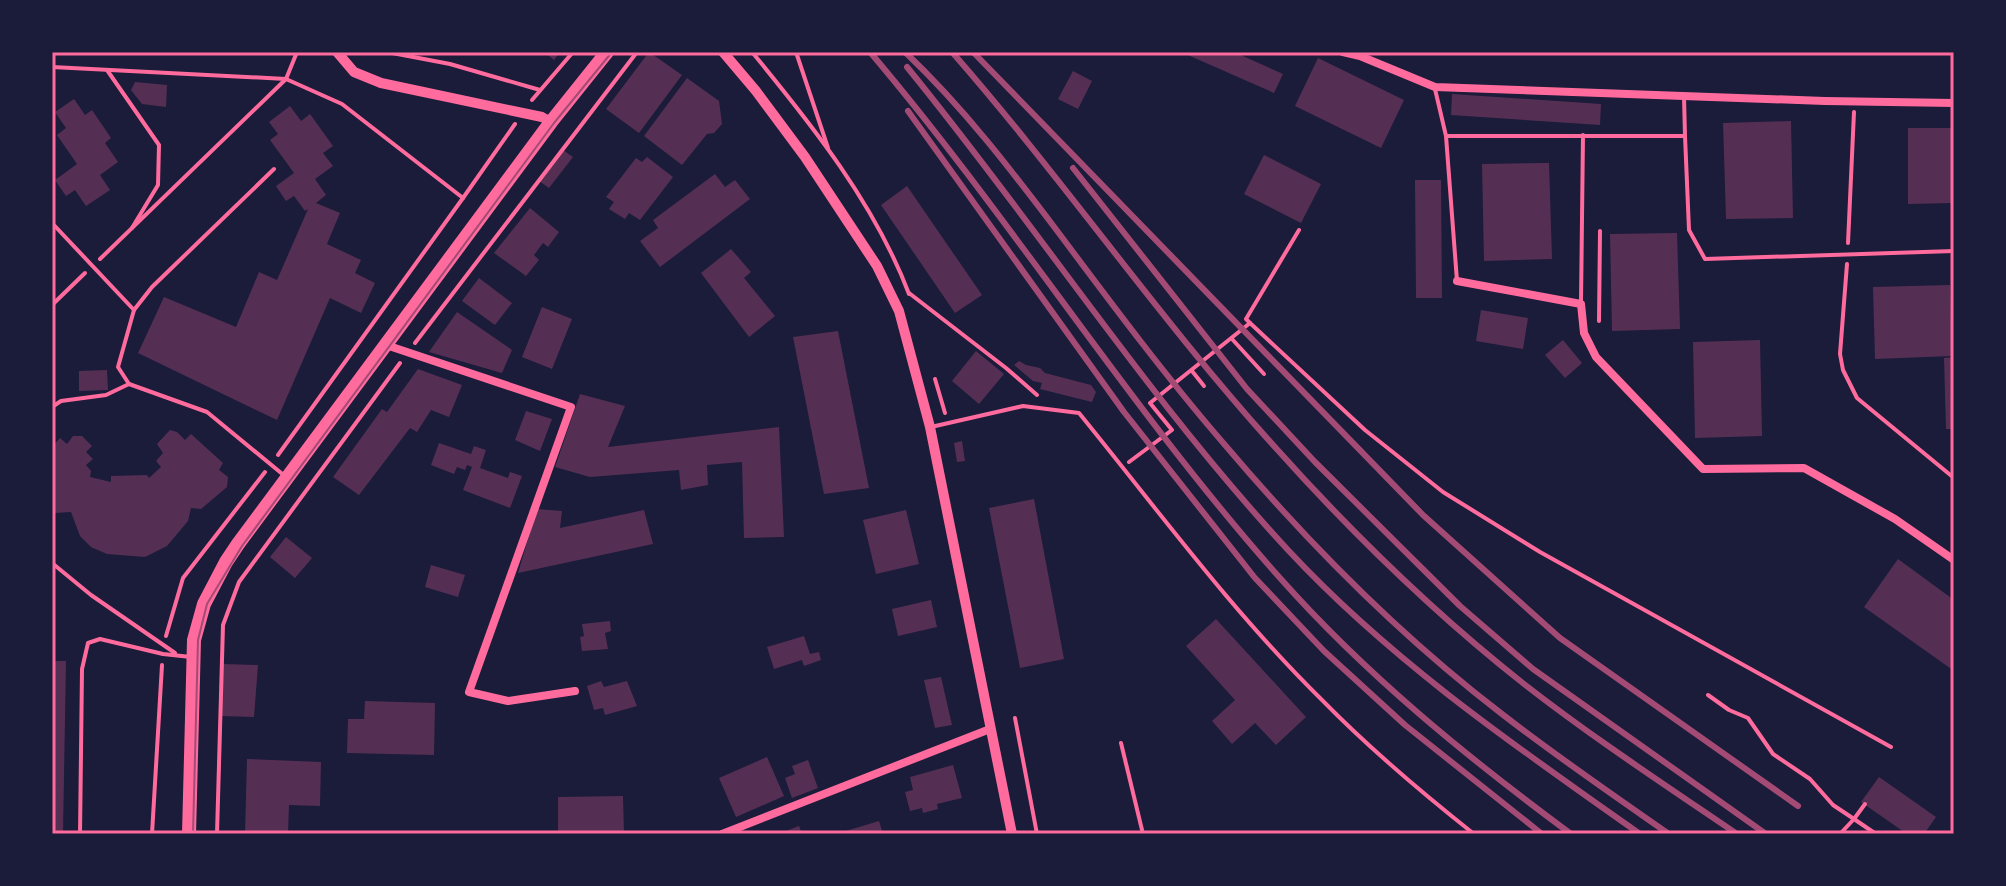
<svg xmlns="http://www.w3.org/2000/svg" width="2006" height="886" font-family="'DejaVu Sans',sans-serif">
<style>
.building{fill:#542f53}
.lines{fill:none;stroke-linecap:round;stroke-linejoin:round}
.path{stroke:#ff6b9d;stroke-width:4}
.service{stroke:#ff6b9d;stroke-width:4}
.minor{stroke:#ff6b9d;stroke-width:8}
.tertiary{stroke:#ff6b9d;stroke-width:10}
.primary{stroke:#ff6b9d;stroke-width:14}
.tram{stroke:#a44b75;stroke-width:2}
.rail{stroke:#a44b75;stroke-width:6}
.neatline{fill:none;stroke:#ff6b9d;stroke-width:3}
</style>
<rect width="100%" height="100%" fill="#1b1b3a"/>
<g class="building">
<polygon points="544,52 560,52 554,60"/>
<polygon points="649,52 682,75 639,133 606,109"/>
<polygon points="1181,52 1234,52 1283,74 1274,93"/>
<polygon points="1318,58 1404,100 1381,148 1295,106"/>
<polygon points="1073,71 1092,81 1078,109 1058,99"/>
<polygon points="687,78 719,101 722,124 714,133 707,134 682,165 644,136"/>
<polygon points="135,82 167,85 166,107 142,104 131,90"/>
<polygon points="1452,94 1601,104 1600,125 1451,115"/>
<polygon points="74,99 85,115 92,110 111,138 105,143 118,162 100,175 110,190 86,206 75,190 66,196 55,180 77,164 57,135 66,128 55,112"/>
<polygon points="290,106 301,121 310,114 333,146 323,153 333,166 315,179 326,195 316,203 340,213 327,244 361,260 355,273 375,283 361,313 330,298 277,420 138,353 164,297 236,327 259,272 277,280 308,209 305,211 294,196 286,201 276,186 294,173 270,140 278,134 269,122"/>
<polygon points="1791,121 1793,218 1726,219 1723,123"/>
<polygon points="1908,128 1954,128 1954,203 1908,204"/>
<polygon points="563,150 573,157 549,188 539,181"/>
<polygon points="1264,155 1321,184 1301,223 1244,194"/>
<polygon points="647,157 673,177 640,220 629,213 625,219 609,209 614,202 606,197 636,158 642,162"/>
<polygon points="1549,163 1552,259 1484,261 1482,164"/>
<polygon points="715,174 725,187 735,180 750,199 660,267 640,241 658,228 653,220"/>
<polygon points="1415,180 1441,180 1442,298 1416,298"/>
<polygon points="907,186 982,295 955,313 881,205"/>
<polygon points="530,208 559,232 548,247 543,243 534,255 539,260 526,276 494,253"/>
<polygon points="1677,233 1680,329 1612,331 1610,234"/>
<polygon points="731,249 751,272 744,278 775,316 749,337 701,273"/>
<polygon points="479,278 512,303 495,325 462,301"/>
<polygon points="1950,285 1952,356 1875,359 1873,287"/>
<polygon points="542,307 572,319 552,369 522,357"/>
<polygon points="1481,310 1528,318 1523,349 1476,341"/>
<polygon points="457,312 512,350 502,373 429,352"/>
<polygon points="838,331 869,488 824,494 793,337"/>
<polygon points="1563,340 1582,363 1565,378 1545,355"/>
<polygon points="1760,340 1762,436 1695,438 1693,342"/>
<polygon points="976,351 1004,374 979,404 952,381"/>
<polygon points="1954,357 1954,429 1946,429 1944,358"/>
<polygon points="1019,361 1026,365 1040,368 1045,373 1091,385 1096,392 1092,402 1040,389 1042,383 1033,381 1014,365"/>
<polygon points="418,369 462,385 449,417 431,410 417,432 410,428 359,495 333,477 382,409 387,412"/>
<polygon points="107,370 108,390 79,391 79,371"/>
<polygon points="580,394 625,406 608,447 779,427 784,537 744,538 742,462 707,465 708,485 681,490 679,470 590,477 555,467"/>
<polygon points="526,411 552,419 540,451 515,440"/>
<polygon points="170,430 177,432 185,440 191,434 223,463 219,470 228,477 227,487 201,509 191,508 188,521 167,546 145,557 107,554 91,547 80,536 71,512 55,513 52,511 52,447 60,438 67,444 73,436 82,436 92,446 86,452 93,459 86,465 91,471 90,477 111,482 111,476 147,475 149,478 161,467 156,461 163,453 157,444"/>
<polygon points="962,441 965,461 957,462 954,443"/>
<polygon points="439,443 471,454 474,446 486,450 480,468 508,478 510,472 522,476 510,508 463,490 472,467 467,465 465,470 457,467 454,474 431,465"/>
<polygon points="1034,499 1064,659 1020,668 989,508"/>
<polygon points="537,509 562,511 560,528 644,510 653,544 518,573"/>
<polygon points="906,510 919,564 876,574 863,520"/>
<polygon points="286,537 312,558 295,578 270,557"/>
<polygon points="1898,559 1954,600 1954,671 1864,607"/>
<polygon points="431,565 465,575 458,597 425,587"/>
<polygon points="931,600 937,627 898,636 892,609"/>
<polygon points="1216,619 1306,717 1276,745 1255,723 1232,744 1212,721 1235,700 1186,646"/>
<polygon points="610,621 611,631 605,633 608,649 582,651 580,637 584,636 582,624"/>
<polygon points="804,636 810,654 819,652 821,660 804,666 802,660 774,669 767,647"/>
<polygon points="52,661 66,661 63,834 52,834"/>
<polygon points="222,664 258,665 254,717 220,716"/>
<polygon points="941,677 952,725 935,728 924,680"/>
<polygon points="601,681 604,687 627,681 637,706 605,715 603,708 594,710 587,686"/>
<polygon points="365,701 435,703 434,755 347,753 348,719 364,719"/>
<polygon points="767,757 784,796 736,817 719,778"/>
<polygon points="247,759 321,762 320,806 289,805 288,834 245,834"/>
<polygon points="808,760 818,788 792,798 785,778 795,774 792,766"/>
<polygon points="953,765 962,798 937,804 938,809 923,813 922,808 910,811 905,792 913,790 910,777"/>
<polygon points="1879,777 1936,817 1924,834 1907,834 1861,802"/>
<polygon points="623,796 624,834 558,834 558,797"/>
<polygon points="879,821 883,834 839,834 839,833"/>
<polygon points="799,826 802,834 778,834"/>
</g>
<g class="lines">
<g class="path">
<polyline points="387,52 450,64 540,90"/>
<path d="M752 52C812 125 875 204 909 294"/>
<polyline points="796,52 828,148"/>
<polyline points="52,67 286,79 297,52"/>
<polyline points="107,70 159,145 158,185 132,228"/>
<polyline points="532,100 573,52"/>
<polyline points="1848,243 1854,112"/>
<polyline points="100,259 286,79 342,104 463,198 515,124"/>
<polyline points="1847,264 1840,354 1843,370 1857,398 1954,478"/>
<polyline points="909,293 1006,368 1037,395"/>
<polyline points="52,305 85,273"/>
<polyline points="1599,321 1600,231"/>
<polyline points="1250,323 1365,430 1443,492 1540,552 1891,747"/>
<polyline points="1232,339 1264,374"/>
<polyline points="415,343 637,52"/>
<polyline points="1192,371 1204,386"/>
<polyline points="935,379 945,413"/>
<polyline points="278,455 463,198"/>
<polyline points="1129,462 1172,430 1150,403 1250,323 1246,319 1299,230"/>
<polyline points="166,636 183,578 265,472"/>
<polyline points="1708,695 1729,710 1748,718 1773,754 1810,779 1833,805 1854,819 1840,834"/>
<polyline points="1015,718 1037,834"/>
<polyline points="1865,804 1854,819 1876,834"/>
<polyline points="152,834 162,665"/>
<polyline points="217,834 223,625 239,582 400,363"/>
</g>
<g class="service">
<polyline points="1435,89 1446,136 1457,281"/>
<polyline points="1446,136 1685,136 1684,97"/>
<polyline points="1685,136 1689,230 1705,259 1954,251"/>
<polyline points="274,169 152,287 134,310 118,367 129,384 207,412 286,477"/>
<polyline points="52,223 134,310"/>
<polyline points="1581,302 1583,135"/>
<polyline points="52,407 61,401 106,395 129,384"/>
<path d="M931 427 1023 406 1079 413C1158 510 1233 613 1323 701 1370 749 1421 792 1474 834"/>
<polyline points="52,563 91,595 175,653"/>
<polyline points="1121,743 1143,834"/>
<polyline points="80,834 82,669 88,643 100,639 163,654 191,657"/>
</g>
<g class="minor">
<polyline points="1343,52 1360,56 1435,87 1825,101 1954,103"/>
<polyline points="1457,281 1581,304 1584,333 1596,357 1703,469 1804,468 1895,519 1954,560"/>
<polyline points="386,345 571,407 469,692 508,701 575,691"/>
<polyline points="722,834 990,729"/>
</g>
<g class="tertiary">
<polyline points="337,52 354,72 381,83 542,117 551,122"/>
<polyline points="723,52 756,91 805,157 877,266 899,311 930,427 1012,834"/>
</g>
<polyline class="primary" points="189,834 194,640 204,604 226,562 238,544 551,122 607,52"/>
<polyline class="tram" points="193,834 198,640 207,604 242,546 554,123 612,52"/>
<g class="rail">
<path d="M870 52C1014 222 1132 412 1280 578 1366 675 1467 757 1571 834"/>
<path d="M905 52C964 108 1012 171 1061 236 1114 307 1167 378 1225 445 1308 543 1400 636 1502 714 1556 756 1613 795 1669 834"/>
<path d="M952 52C1064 180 1160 320 1274 446 1350 531 1434 613 1524 684 1592 737 1665 785 1737 834"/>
<polyline points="973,52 1423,515 1560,638 1798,806"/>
<path d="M907 67C1037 226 1149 400 1288 550 1391 661 1518 748 1640 834"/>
<polyline points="908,111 1124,412 1255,578 1324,651 1405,725 1542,834"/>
<polyline points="1073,168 1247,389 1315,462 1460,606 1533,669 1766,834"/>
</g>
</g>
<rect width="2006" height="886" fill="none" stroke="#1b1b3a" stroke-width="108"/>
<rect x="54" y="54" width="1898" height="778" class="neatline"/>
</svg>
